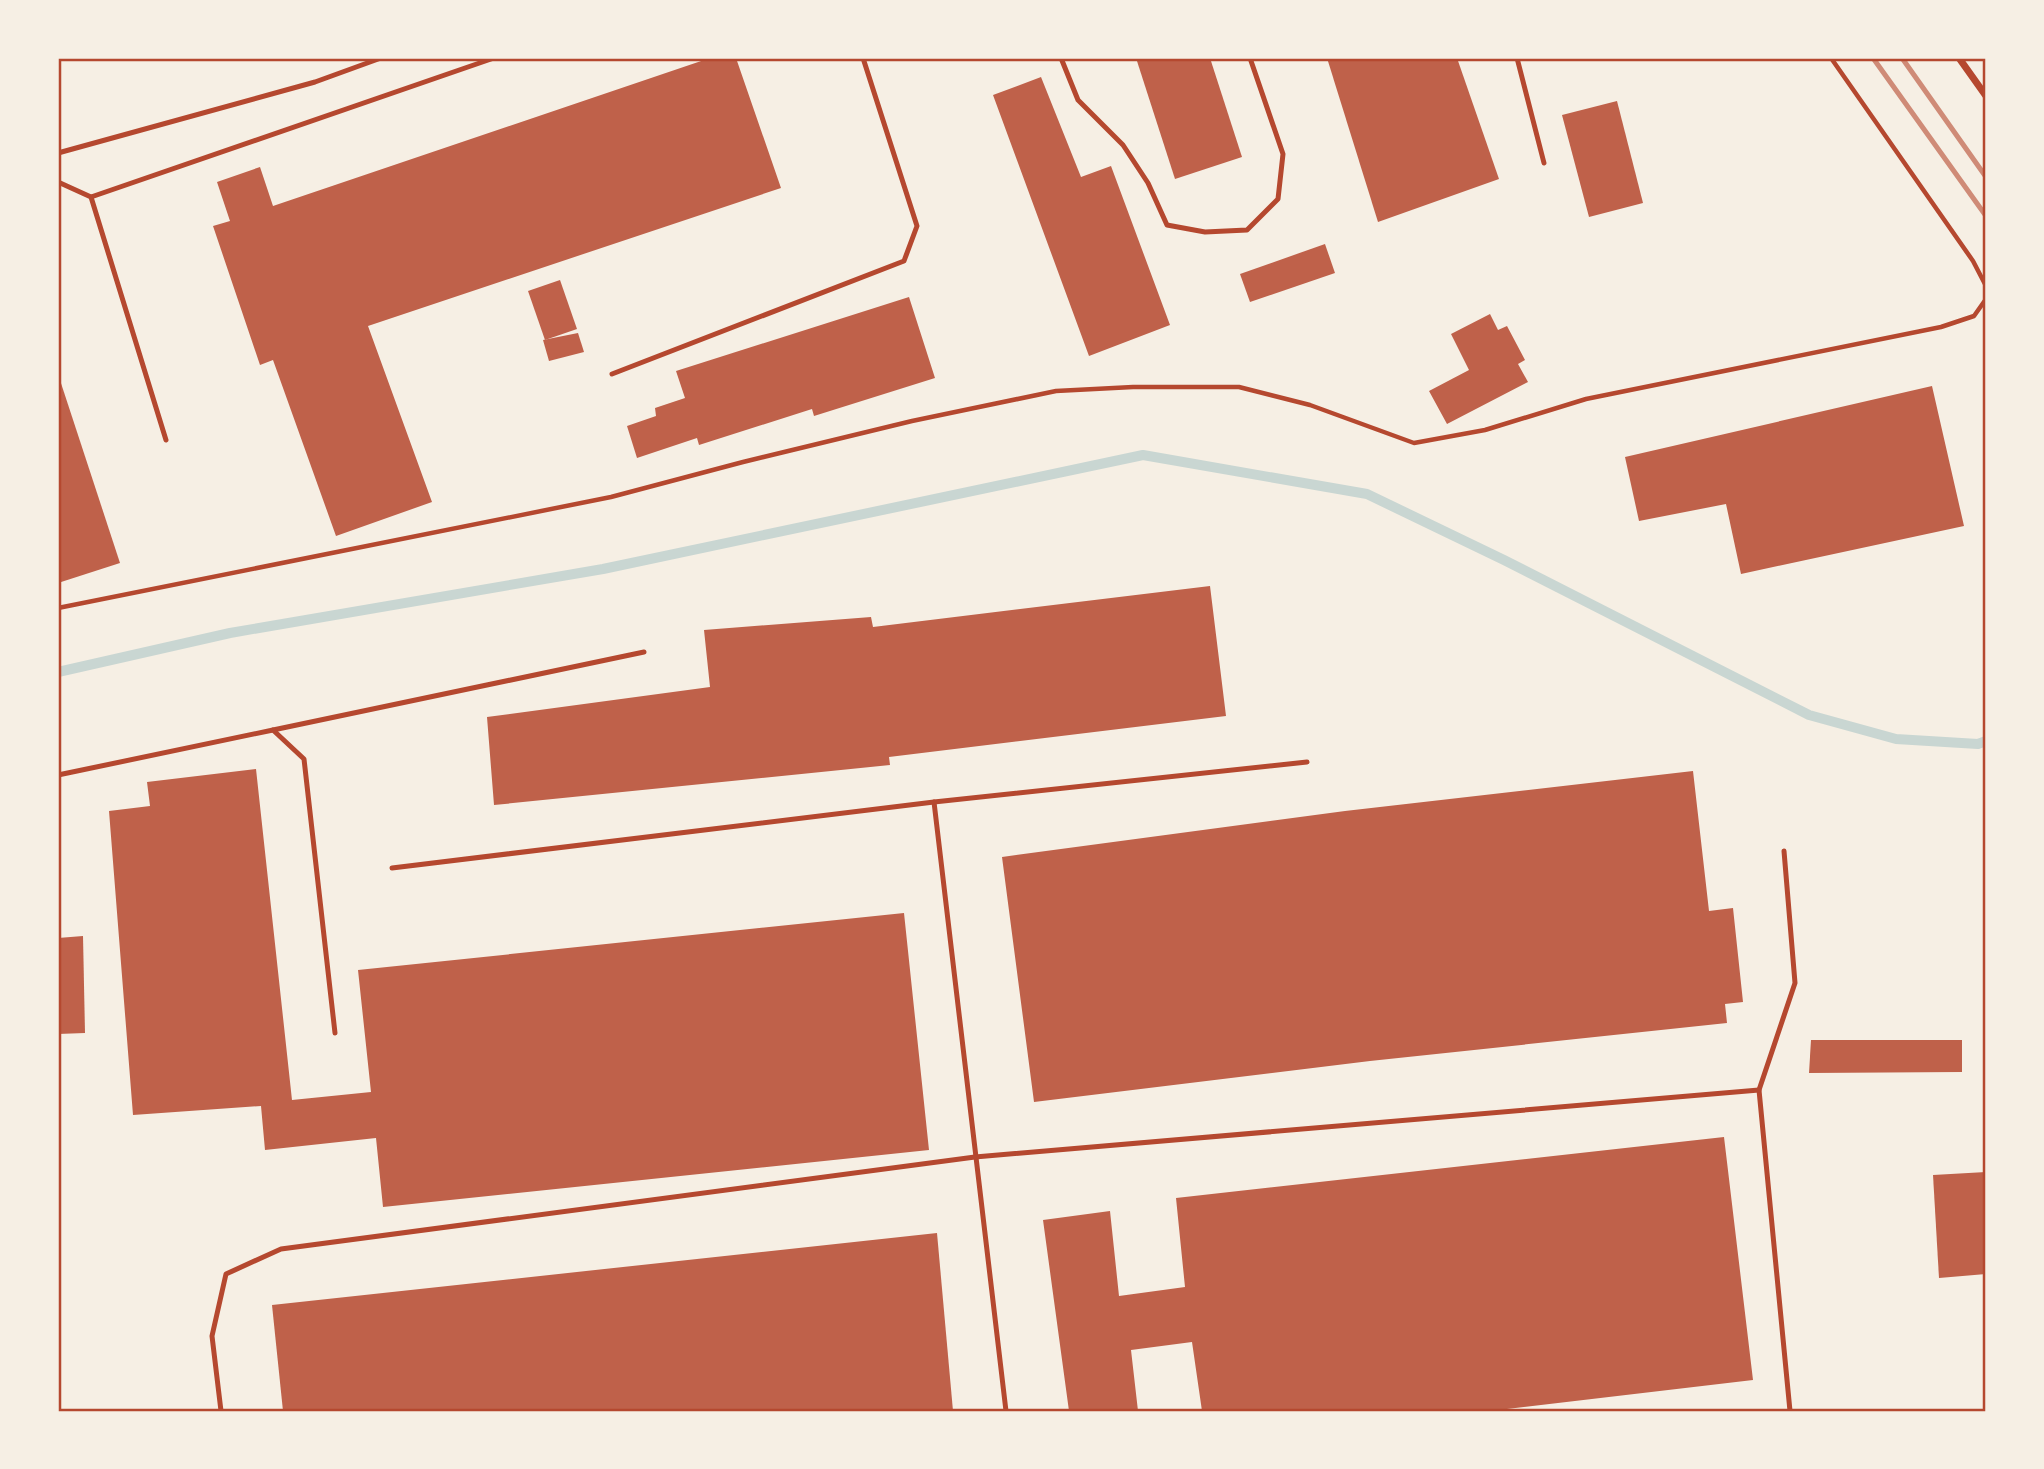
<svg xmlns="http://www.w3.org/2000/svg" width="2044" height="1469" font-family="'Sofia Sans Condensed',sans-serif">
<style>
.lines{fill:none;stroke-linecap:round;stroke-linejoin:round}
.stream{stroke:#c9d6d2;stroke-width:10}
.building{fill:#bf614a}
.path{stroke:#b5482f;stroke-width:4.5}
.service{stroke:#b5482f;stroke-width:5}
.minor{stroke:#b5482f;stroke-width:7}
.rail{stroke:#cf8b77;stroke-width:5}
.neatline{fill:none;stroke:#b5482f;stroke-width:2.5}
</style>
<rect width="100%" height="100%" fill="#f6efe4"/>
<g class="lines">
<polyline class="stream" points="58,672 230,633 603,569 1143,455 1367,494 1504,560 1809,715 1896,739 1978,744 1986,741"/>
</g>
<g class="building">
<polygon points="710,58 736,58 781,188 368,326 432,502 336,536 273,360 260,365 213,226 230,221 217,182 260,167 273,206"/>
<polygon points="1136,58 1210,58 1242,157 1175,179"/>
<polygon points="1327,58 1457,58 1499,179 1378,222"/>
<polygon points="1041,77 1081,177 1111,166 1170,325 1089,356 993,95"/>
<polygon points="1617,101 1643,203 1589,217 1562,115"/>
<polygon points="1325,244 1335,273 1250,302 1240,274"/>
<polygon points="560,280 577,329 545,340 528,291"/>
<polygon points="909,297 935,378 814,416 812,409 699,445 697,438 637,458 627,426 656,416 655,408 685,398 676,371"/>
<polygon points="1490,314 1498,330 1507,326 1525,360 1518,364 1528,382 1447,424 1429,391 1469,370 1451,334"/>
<polygon points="578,333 584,352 549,361 543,340"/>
<polygon points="58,374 120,563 58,583"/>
<polygon points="1932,386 1964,526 1741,574 1726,504 1639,521 1625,457"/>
<polygon points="1210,586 1226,716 889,757 890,765 494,805 487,717 710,687 704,630 871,617 873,627"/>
<polygon points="256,769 292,1100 371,1092 358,970 904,913 929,1150 383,1207 376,1138 265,1150 261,1106 133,1115 109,811 150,806 147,782"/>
<polygon points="1693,771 1709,911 1733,908 1743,1002 1725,1004 1727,1023 1370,1061 1034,1102 1002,857 1345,811"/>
<polygon points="83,936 85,1033 58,1034 58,938"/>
<polygon points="1811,1040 1962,1040 1962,1072 1809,1073"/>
<polygon points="1724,1137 1753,1380 1490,1411 1202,1411 1192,1342 1131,1350 1138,1411 1069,1411 1043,1220 1110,1211 1119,1296 1185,1287 1176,1198"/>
<polygon points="1986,1172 1986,1274 1939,1278 1933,1175"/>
<polygon points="937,1233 953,1411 283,1411 272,1305"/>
</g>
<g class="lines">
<g class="path">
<polyline points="1831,58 1973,261 1986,286"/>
<polyline points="58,608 611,497 743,462 912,421 1056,391 1133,387 1239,387 1310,405 1414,443 1485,430 1586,399 1941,327 1974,316 1986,299"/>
</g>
<g class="service">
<polyline points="1061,58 1078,100 1123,145 1148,183 1167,225 1205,232 1247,230 1278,199 1283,154 1250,58"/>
<polyline points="1517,58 1544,163"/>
<polyline points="58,153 315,82 381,58"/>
<polyline points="58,182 91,197 166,440"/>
<polyline points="91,197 494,58"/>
<polyline points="612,374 904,261 917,226 863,58"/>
<polyline points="273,730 644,652"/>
<polyline points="58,775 273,730 304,759 335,1033"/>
<polyline points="934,802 1006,1411"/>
<polyline points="1784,851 1795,983 1759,1090 1790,1411"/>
<polyline points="392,868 934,802 1307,762"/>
<polyline points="221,1411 212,1336 226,1274 281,1249 975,1157 1759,1090"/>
</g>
<polyline class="minor" points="1959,58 1986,96"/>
<g class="rail">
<polyline points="1873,58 1986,216"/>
<polyline points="1902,58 1986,177"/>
</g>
</g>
<rect width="2044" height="1469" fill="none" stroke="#f6efe4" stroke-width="119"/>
<rect x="60" y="60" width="1924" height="1350" class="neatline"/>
</svg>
